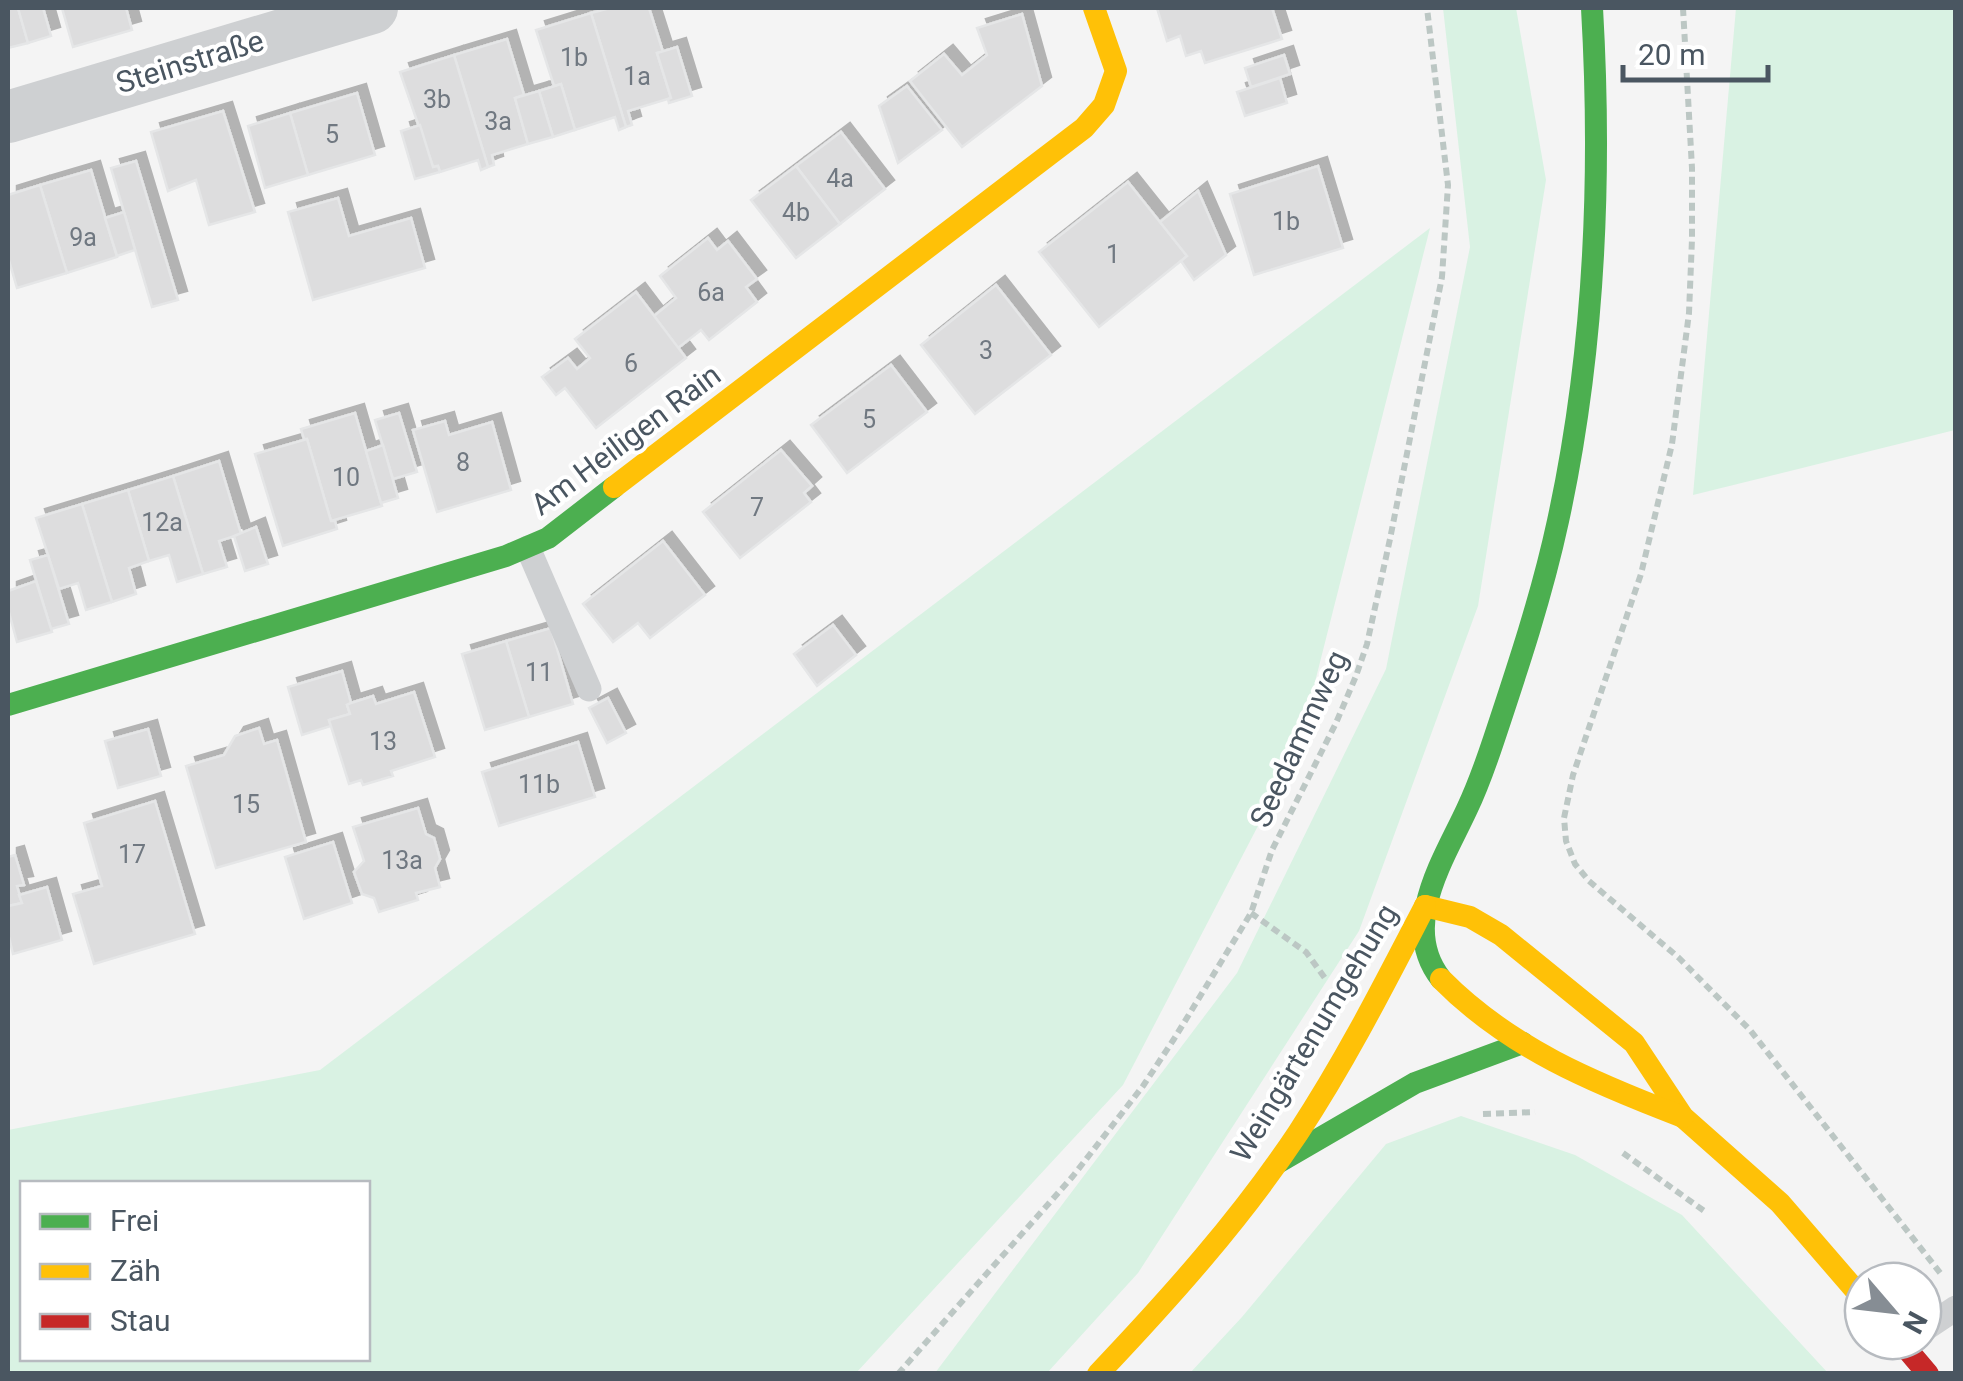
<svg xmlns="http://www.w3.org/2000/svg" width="1963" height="1381" font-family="Roboto,sans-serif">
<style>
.green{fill:#d9f2e3;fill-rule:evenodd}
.building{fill:#ddddde;stroke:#e5e6e7;stroke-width:2.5;filter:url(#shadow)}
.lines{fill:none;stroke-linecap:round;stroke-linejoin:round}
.path{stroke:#bcc7c4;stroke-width:6;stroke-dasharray:8 5;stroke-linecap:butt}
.lane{stroke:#ced0d2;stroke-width:25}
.street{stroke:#ced0d2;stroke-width:52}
.fast{stroke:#4caf50;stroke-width:22}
.slow{stroke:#ffc107;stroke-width:22}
.jam{stroke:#c62828;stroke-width:22}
.labels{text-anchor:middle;stroke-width:8;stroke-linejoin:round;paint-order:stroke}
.number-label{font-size:25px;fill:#707881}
.street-label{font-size:30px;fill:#4a5661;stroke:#fff}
</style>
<defs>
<filter id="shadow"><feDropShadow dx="9" dy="-9" stdDeviation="0" flood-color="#0004"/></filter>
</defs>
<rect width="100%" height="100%" fill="#f4f4f4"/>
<g class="green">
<polygon points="1443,8 1516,8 1546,180 1478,606 1359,931 1138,1273 1047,1373 935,1373 1237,973 1386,669 1470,247"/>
<polygon points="1736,8 1955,8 1955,430 1693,495"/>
<path d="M1430 228 1298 749 1123 1085 856 1373H8V1130L320 1070ZM22 1184H368V1358H22Z"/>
<polygon points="1461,1116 1575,1155 1682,1215 1828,1373 1190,1373 1242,1317 1386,1144"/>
</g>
<g class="building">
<polygon points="8,8 18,8 28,43 8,48"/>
<polygon points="18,8 43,8 51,36 28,43"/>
<polygon points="62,8 126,8 132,30 73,47"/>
<polygon points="610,8 649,8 663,52 657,53 671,98 628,111 632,125 626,127 591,13"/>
<polygon points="1157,8 1272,8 1282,39 1205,63 1201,51 1186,56 1180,36 1167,41"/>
<polygon points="591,13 626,127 619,130 615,117 575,130 561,84 554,86 536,30"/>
<polygon points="1022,14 1042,86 962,147 910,81 944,54 962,75 987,55 977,28"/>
<polygon points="507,39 524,95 515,98 528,144 492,155 494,165 488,167 454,55"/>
<polygon points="677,47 692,96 669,103 668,99 671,98 657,53"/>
<polygon points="454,55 488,167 481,170 478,160 440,172 438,166 433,167 400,72"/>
<polygon points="1284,55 1290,74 1251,87 1245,68"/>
<polygon points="1280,78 1287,103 1245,116 1237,92"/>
<polygon points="561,84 575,130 553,137 539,91"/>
<polygon points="907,86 942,130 898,163 879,106"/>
<polygon points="539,91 553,137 528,144 515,98"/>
<polygon points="357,93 375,155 308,175 290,113"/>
<polygon points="223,111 255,212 209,225 196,180 168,191 151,132"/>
<polygon points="290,113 308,175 265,188 248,126"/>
<polygon points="420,125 433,167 438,166 440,172 415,179 401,131"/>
<polygon points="841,132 885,189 840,224 796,166"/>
<polygon points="136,161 178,300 152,307 111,168"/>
<polygon points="796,166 840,224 796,258 751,200"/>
<polygon points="1318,166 1343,248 1254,275 1230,194"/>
<polygon points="91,170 117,257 67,273 40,185"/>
<polygon points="1128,182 1187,256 1099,327 1039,252"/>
<polygon points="40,185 67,273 17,288 8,257 8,195"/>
<polygon points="1198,191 1226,255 1194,280 1181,261 1187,256 1160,222"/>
<polygon points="338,198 349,236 411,218 425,268 313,300 288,212"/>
<polygon points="124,212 135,250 117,256 105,218"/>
<polygon points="708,238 717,250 728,241 757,279 746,287 757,302 709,340 701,330 678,348 654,316 676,298 660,276"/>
<polygon points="996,285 1051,355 975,414 921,345"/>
<polygon points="636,292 686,358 596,428 565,388 556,395 542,377 568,358 577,369 590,358 575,339"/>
<polygon points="891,365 927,412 847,473 811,425"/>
<polygon points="355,413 382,506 331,521 307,439 304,439 301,429"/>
<polygon points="399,413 417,472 393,479 375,420"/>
<polygon points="445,421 449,435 492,422 511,490 437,512 413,430"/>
<polygon points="307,439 331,521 335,521 337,529 283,546 255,454"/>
<polygon points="383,445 398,498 381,503 366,451"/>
<polygon points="781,450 812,486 804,493 811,502 740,558 703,512"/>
<polygon points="219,461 241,534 219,541 227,567 203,574 173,476"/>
<polygon points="173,476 203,574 177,582 169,555 149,561 128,490"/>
<polygon points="128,490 149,561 129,568 136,594 112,602 82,504"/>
<polygon points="82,504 112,602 86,610 78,583 59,589 36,518"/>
<polygon points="256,527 268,564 245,571 234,536"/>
<polygon points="663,541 705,595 650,638 638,623 613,642 583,604"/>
<polygon points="48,555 69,624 51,629 30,560"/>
<polygon points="36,581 52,632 17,642 8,609 8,591"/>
<polygon points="833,625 856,655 817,686 794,654"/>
<polygon points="551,628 573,704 529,717 506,641"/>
<polygon points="506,641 529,717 485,730 462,654"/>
<polygon points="342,671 351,703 347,705 350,714 329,720 331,726 302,735 288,687"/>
<polygon points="414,692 435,757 391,771 393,776 363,785 361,780 349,784 329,720 350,714 347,705 351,703 373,696 376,704"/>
<polygon points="608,698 626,733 607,743 589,708"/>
<polygon points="259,728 264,744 277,740 306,842 216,868 186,766 224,755 235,736"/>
<polygon points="148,729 161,776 118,788 105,741"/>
<polygon points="578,742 595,797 499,826 482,772"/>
<polygon points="155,801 195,934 94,964 73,894 102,886 84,823"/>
<polygon points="418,808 426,834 434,838 440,859 435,868 440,887 416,893 418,900 379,912 374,898 362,894 354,872 364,861 353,827"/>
<polygon points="333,842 352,903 304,919 285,857"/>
<polygon points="15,855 24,885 17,886 22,903 8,906 8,857"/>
<polygon points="47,887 62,940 13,954 8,933 8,906 22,903 19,895"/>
</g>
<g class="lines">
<g class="path">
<polyline points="1683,8 1692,168 1692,239 1689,313 1672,444 1641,574 1573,775 1564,818 1566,841 1575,864 1589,881 1679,958 1750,1030 1941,1274"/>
<polyline points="1251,913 1306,952 1327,981"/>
<polyline points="1483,1114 1535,1112"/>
<polyline points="1623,1153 1707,1213"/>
<polyline points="898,1374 1073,1176 1143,1086 1174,1039 1251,913 1272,850 1336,723 1356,676 1367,644 1390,539 1442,277 1448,185 1427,8"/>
</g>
<g class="lane">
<polyline points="528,548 589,689"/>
<polyline points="1923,1330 1956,1308"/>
</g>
<polyline class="street" points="8,117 372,8"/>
<g class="fast">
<polyline points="8,705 506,556 548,538 614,487"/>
<path d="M1441 979C1399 926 1444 859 1467 809 1478 786 1486 763 1494 739 1518 667 1542 595 1558 521 1595 351 1602 180 1592 8"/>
<polyline points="1279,1162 1415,1083 1523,1043"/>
</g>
<g class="slow">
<polyline points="614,487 1084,128 1104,105 1116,71 1094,8"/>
<polyline points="1425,906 1470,917 1501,935 1634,1043 1683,1117 1780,1203 1863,1299"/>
<path d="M1441 979C1509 1048 1594 1083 1683 1117"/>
<path d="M1098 1374C1170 1298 1240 1220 1298 1133 1346 1060 1385 983 1425 906"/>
</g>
<polyline class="jam" points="1900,1341 1928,1374"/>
</g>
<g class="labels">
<g class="number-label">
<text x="574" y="66">1b</text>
<text x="637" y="85">1a</text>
<text x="437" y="108">3b</text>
<text x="498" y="130">3a</text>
<text x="332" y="143">5</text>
<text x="840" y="187">4a</text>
<text x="796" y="221">4b</text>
<text x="1286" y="230">1b</text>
<text x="83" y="246">9a</text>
<text x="1113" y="263">1</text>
<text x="711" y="301">6a</text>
<text x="986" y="359">3</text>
<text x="631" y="372">6</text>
<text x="869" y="428">5</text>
<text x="463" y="471">8</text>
<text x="346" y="486">10</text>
<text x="757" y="516">7</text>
<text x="162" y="531">12a</text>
<text x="539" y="681">11</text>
<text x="383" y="750">13</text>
<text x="539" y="793">11b</text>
<text x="246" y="813">15</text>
<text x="132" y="863">17</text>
<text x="402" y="869">13a</text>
</g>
<g class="street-label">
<text transform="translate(190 62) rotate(-17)" y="10">Steinstraße</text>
<text transform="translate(626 440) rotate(-37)" y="10">Am Heiligen Rain</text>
<text transform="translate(1299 739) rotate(-65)" y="10">Seedammweg</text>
<text transform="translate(1314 1033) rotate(-59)" y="10">Weingärtenumgehung</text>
</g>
</g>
<rect width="1963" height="1381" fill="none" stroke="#4a5661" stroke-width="20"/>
<rect x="20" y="1181" width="350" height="180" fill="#ffffff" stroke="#b7bbc0" stroke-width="2.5"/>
<rect x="40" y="1214" width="50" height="15" fill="#4caf50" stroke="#b7bbc0" stroke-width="2.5"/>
<text x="110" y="1231" font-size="30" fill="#4a5661">Frei</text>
<rect x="40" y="1264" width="50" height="15" fill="#ffc107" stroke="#b7bbc0" stroke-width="2.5"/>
<text x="110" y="1281" font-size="30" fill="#4a5661">Zäh</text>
<rect x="40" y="1314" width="50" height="15" fill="#c62828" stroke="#b7bbc0" stroke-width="2.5"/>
<text x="110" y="1331" font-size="30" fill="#4a5661">Stau</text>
<g transform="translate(1893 1311) rotate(118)"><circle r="48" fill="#ffffff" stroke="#b7bbc0" stroke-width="2.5"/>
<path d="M0-8L18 38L0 25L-18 38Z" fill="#868d94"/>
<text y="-15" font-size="28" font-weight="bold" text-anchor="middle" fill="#4a5661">N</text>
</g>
<path d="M1623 65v15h145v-15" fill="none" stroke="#4a5661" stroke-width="5"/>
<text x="1638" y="65" font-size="30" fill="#4a5661" stroke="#ffffff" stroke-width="8" paint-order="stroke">20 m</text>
</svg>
